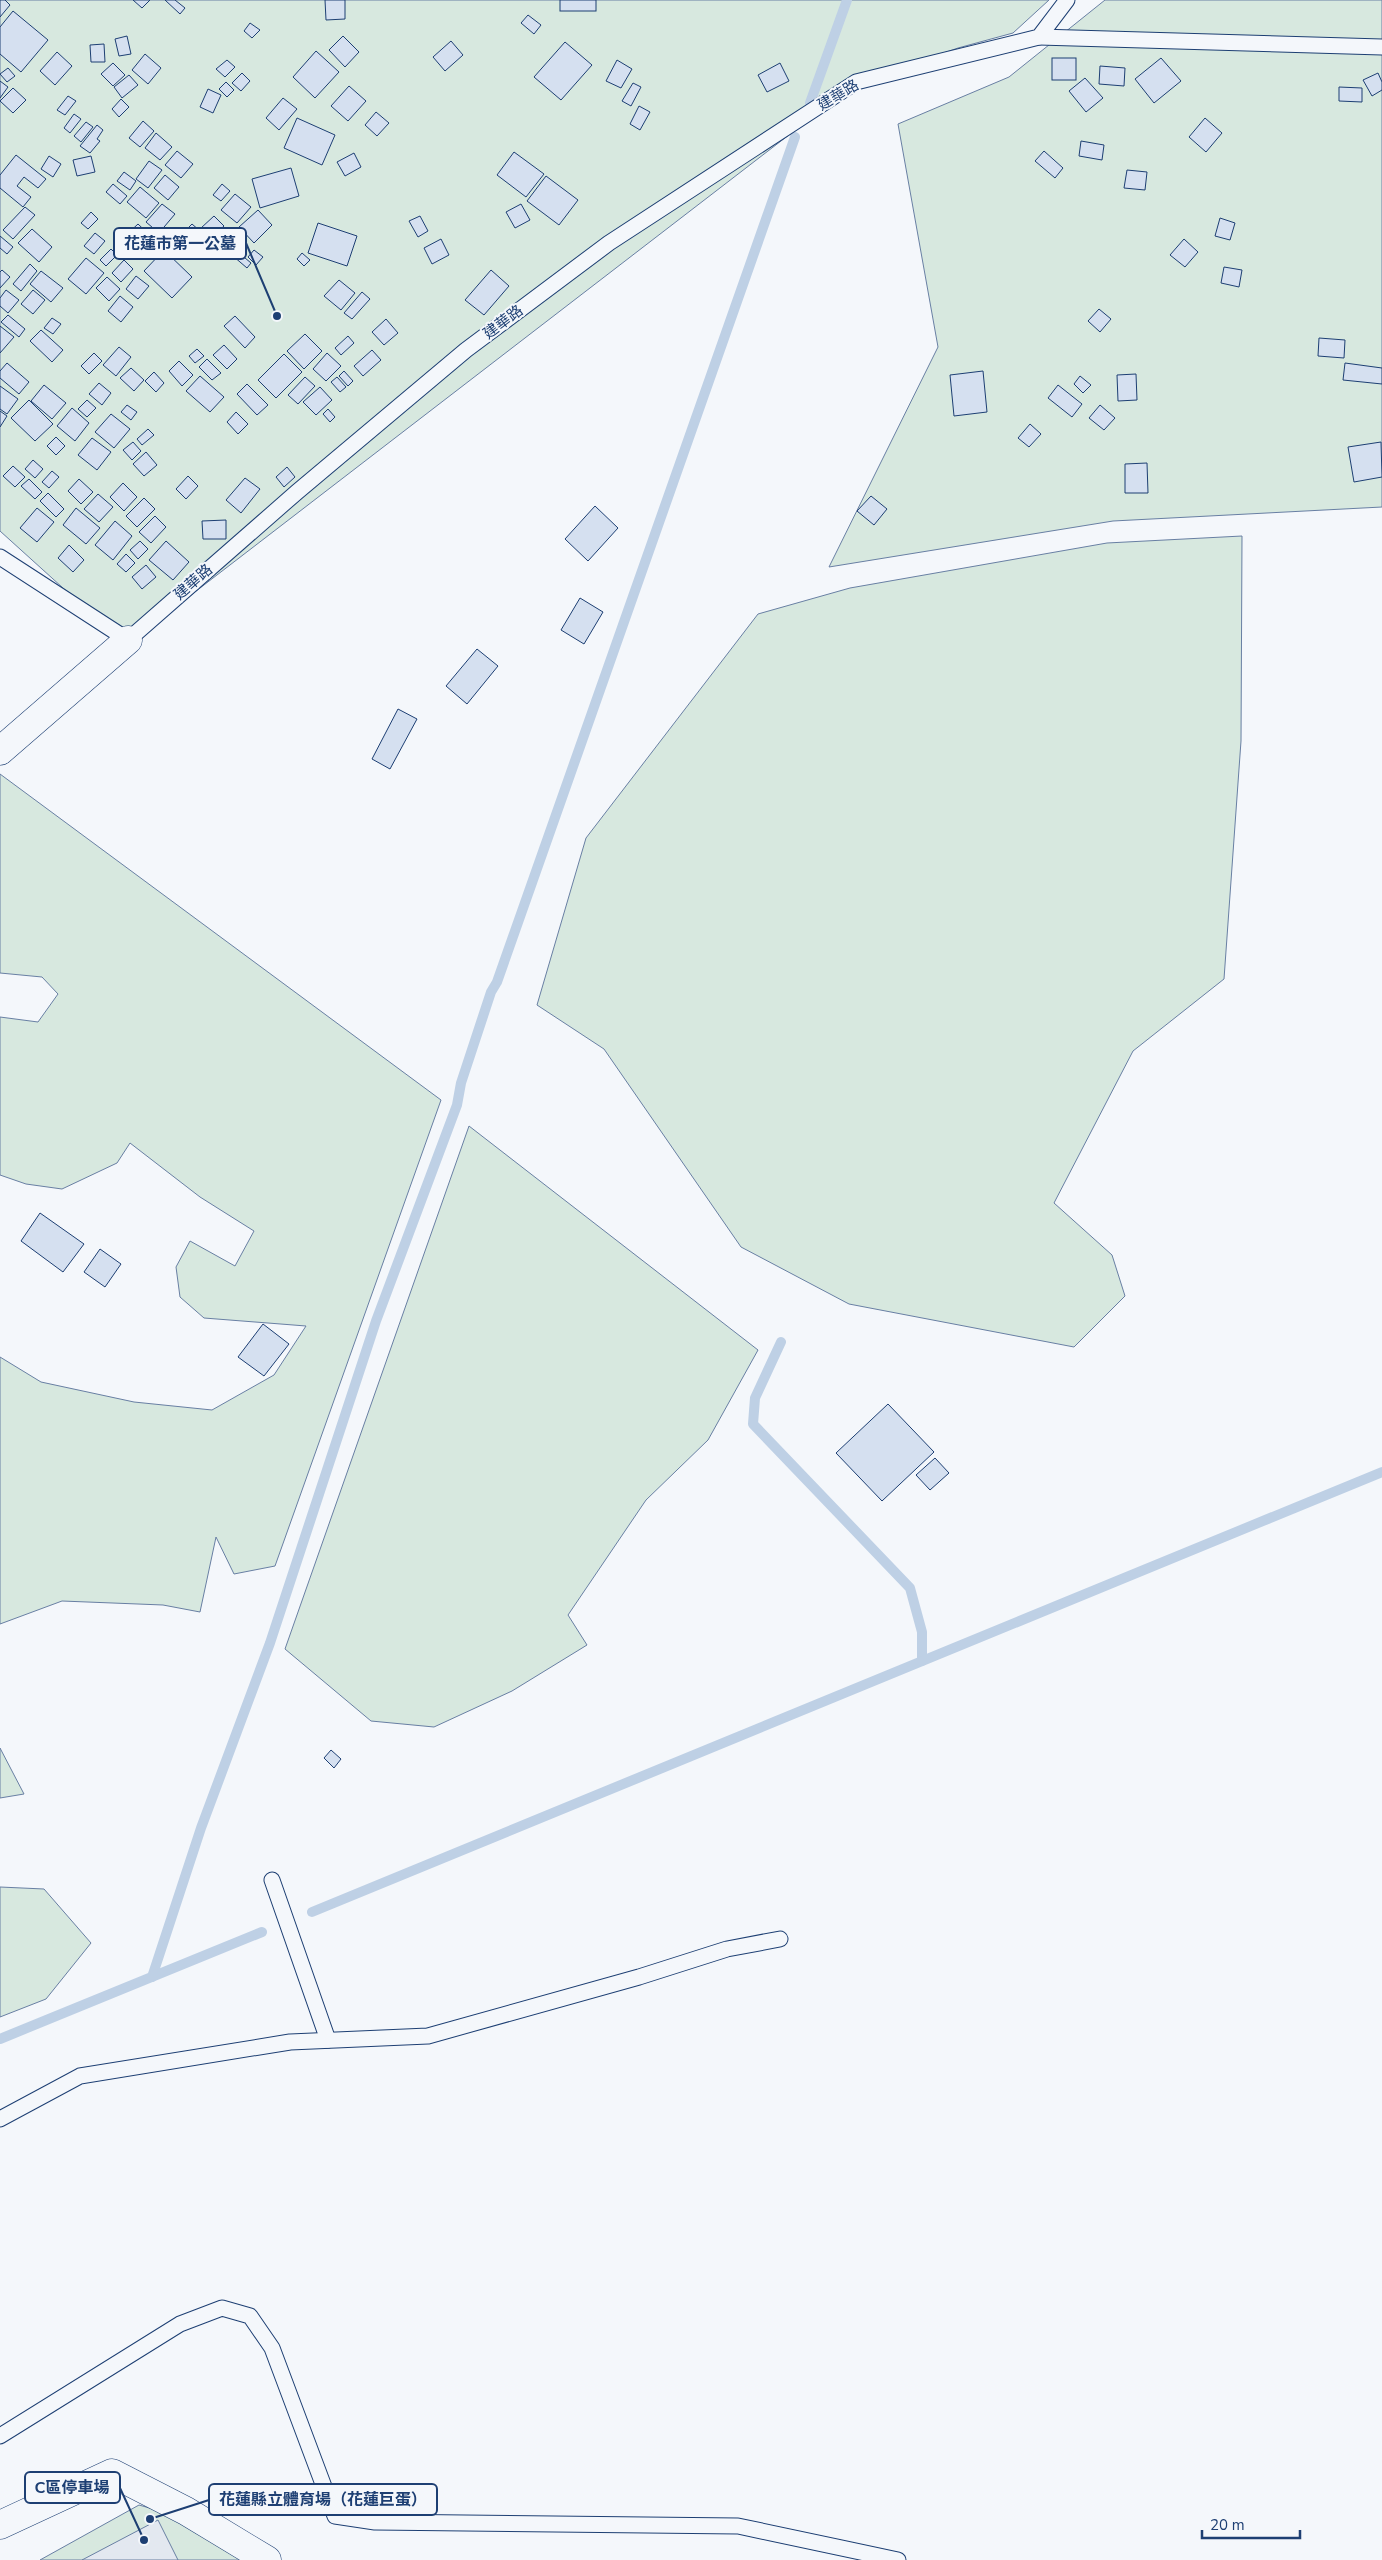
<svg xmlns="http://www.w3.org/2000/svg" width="1382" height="2560" font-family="'Nunito Sans','Noto Sans TC',sans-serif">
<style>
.green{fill:#d7e8df;stroke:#687fa3}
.parking{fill:#e3e8f0;stroke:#687fa3}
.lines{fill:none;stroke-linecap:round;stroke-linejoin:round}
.stream{stroke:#bed0e5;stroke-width:10}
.building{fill:#d5e0f0;stroke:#1d3f73}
.lane-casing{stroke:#1d3f73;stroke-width:17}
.street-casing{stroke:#1d3f73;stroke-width:29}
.lane{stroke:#f4f7fb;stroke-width:15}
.street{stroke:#f4f7fb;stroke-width:28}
.labels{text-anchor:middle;stroke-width:4;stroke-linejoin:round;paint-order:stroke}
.street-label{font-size:15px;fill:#1d3f73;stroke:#f4f7fb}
.leader{fill:none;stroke:#1d3f73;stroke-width:2}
.callout-dot{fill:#1d3f73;stroke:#f4f7fb;stroke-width:2}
.callout{fill:#f4f7fb;stroke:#1d3f73;stroke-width:2}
.callout-label{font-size:16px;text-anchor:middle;font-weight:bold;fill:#1d3f73}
</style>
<rect width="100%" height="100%" fill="#f4f7fb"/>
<g class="green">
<polygon points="0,0 1049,0 1013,33 958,48 826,94 833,101 126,645 0,531"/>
<polygon points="1105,0 1382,0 1382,507 1113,521 829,567 938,347 898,124 1009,77"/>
<polygon points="1242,536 1241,741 1224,979 1133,1051 1054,1203 1112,1255 1125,1296 1074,1347 849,1304 741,1247 604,1049 537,1005 586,838 758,614 850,588 1107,543"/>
<polygon points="0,774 441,1100 275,1566 234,1574 216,1537 200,1612 163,1605 62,1601 0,1624 0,1357 41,1382 134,1402 212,1410 274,1375 306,1326 204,1318 180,1297 176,1267 190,1241 235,1266 254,1231 200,1197 130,1143 117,1163 62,1189 26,1184 0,1175 0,1017 38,1022 58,994 42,977 0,973"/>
<polygon points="469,1126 758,1350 708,1440 646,1500 568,1615 587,1645 512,1691 434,1727 371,1721 285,1649"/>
<polygon points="0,1748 24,1794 0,1798"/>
<polygon points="0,1887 44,1889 91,1943 46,1999 0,2017"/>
<polygon points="139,2505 237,2533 252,2560 40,2560"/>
</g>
<polygon class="parking" points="158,2520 178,2560 82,2560"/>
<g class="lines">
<g class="stream">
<polyline points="810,103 847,0"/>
<polyline points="781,1342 755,1398 753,1424 910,1588 922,1632 922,1661"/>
<polyline points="312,1912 1382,1472"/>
<polyline points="152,1977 201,1828 270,1643 376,1321 457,1105 461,1083 491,992 497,982 795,137"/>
<polyline points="0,2039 262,1932"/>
</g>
</g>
<g class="building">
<polygon points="0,0 5,0 10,5 0,17"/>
<polygon points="133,0 150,0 142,8"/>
<polygon points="165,0 175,0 185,8 180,14"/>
<polygon points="325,0 345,0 345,19 326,20"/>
<rect x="560" y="0" width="36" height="11"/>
<polygon points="13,11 48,40 21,72 0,54 0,27"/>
<polygon points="528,15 541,25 534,34 521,23"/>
<polygon points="250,23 260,30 252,38 244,31"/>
<polygon points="127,36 131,54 119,56 115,39"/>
<polygon points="343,36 359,52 345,67 329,50"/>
<polygon points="451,41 463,55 445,71 433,57"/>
<polygon points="565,42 592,65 561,100 534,77"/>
<polygon points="104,44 105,62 91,62 90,45"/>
<polygon points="316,51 339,72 315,98 293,77"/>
<polygon points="57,52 72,66 55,85 40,71"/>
<polygon points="145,54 161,68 148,84 132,70"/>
<rect x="1052" y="58" width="24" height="22"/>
<polygon points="1161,58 1181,81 1154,103 1135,79"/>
<polygon points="227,60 235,67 225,77 216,69"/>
<polygon points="617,60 632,69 621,88 606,81"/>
<polygon points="113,63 125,75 113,86 101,74"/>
<polygon points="780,63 789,81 767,92 758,75"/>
<polygon points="1100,66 1125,68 1124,86 1099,84"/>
<polygon points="8,68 15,76 7,82 0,74"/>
<polygon points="242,73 250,81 241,91 232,83"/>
<polygon points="1378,73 1382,82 1382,90 1372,96 1363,80"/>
<polygon points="129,75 138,85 122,98 114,87"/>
<polygon points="1085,78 1103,98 1086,112 1069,91"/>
<polygon points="0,81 8,87 0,98"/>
<polygon points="226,82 234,90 227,97 219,89"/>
<polygon points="633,83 641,87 631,106 622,101"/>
<polygon points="349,86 366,101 348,121 331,106"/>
<polygon points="1339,87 1362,88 1362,102 1339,101"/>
<polygon points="13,88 26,100 13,113 0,101"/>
<polygon points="208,89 221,95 213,113 200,107"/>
<polygon points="68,96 76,101 65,115 57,110"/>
<polygon points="283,98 297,109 279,130 266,118"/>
<polygon points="121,99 129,107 119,117 112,109"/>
<polygon points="639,106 650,112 640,130 630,124"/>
<polygon points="376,112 389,123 377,136 365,125"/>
<polygon points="74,114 81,119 70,133 64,128"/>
<polygon points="297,118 335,135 322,165 284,148"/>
<polygon points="1205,118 1222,133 1206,152 1189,137"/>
<polygon points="143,121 154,131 140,147 129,138"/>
<polygon points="86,122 93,127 81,142 74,136"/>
<polygon points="97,125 103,130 97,139 100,141 90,153 80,146"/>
<polygon points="156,133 172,147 160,160 145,148"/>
<polygon points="1081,141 1104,145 1102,160 1079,156"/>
<polygon points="177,151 193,164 181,178 165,165"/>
<polygon points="1044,151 1063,168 1055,178 1035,161"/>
<polygon points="514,152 544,174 526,197 497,175"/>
<polygon points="354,153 361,167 345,176 337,162"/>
<polygon points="16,155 46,179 38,188 24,177 17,186 31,197 23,207 0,188 0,175"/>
<polygon points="49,156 61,164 53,177 41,169"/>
<polygon points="91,156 95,172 77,176 73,160"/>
<polygon points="149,161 162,170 148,188 136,179"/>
<polygon points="291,168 299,196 260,208 252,179"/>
<polygon points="1127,170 1147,172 1145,190 1124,188"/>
<polygon points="124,172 136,181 130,190 117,181"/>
<polygon points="165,175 179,187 168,200 154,188"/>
<polygon points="546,176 578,200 559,225 527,201"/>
<polygon points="113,184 127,196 120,204 106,192"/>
<polygon points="222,184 230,191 221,201 213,195"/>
<polygon points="140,187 159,203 146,218 127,202"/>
<polygon points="235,194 251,207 237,223 221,210"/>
<polygon points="162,204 175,214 159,233 146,222"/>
<polygon points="521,204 530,220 515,228 506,212"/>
<polygon points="25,207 35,215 13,239 3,230"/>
<polygon points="258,210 272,225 254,243 239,227"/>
<polygon points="91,212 98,219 88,229 81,223"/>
<polygon points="214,216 224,226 211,238 201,228"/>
<polygon points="420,216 428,231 418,237 409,221"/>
<polygon points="1220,218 1235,223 1230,240 1215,236"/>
<polygon points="318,223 357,236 347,266 308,253"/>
<polygon points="138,224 158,243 145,257 124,237"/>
<polygon points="192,224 208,238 203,245 186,230"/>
<polygon points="32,229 52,247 39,262 18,243"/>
<polygon points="95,233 105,241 94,254 84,246"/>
<polygon points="0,236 13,247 7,254 0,248"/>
<polygon points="238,236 245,242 238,252 251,263 247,268 226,250"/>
<polygon points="441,239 449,255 432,264 424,248"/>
<polygon points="1184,239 1198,252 1185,267 1170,255"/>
<polygon points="111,249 117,255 106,266 100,260"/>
<polygon points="164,250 192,277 172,298 144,271"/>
<polygon points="254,250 263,257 256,265 248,257"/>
<polygon points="302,253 310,260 304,266 297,259"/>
<polygon points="86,258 104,273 86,294 68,279"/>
<polygon points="124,260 133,269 121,282 112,273"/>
<polygon points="30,264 37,271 21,291 13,284"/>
<polygon points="1224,267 1242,270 1239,287 1221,283"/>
<polygon points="2,270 10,277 0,288 0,272"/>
<polygon points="491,270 509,286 484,315 465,300"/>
<polygon points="41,271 63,288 51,302 30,284"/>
<polygon points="136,276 149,286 138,299 126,289"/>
<polygon points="107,277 120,289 109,301 96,288"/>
<polygon points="339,280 355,293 341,310 324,296"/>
<polygon points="6,290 19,300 8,313 0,306 0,298"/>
<polygon points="33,290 45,300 33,314 21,304"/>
<polygon points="362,292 370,299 352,319 344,313"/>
<polygon points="120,296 133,307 121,322 108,311"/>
<polygon points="1099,309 1111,319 1100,332 1088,321"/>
<polygon points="8,315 25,329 19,337 1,322"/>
<polygon points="235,316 255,337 245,348 224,326"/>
<polygon points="52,318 61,324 53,334 44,328"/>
<polygon points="386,319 398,333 384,345 372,332"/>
<polygon points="0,326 14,337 0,353"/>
<polygon points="41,330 63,350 52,362 30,341"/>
<polygon points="305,334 322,351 304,369 287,351"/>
<polygon points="348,336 354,343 341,355 335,348"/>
<polygon points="1319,338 1345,340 1344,358 1318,356"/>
<polygon points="224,345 237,359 227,369 213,355"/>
<polygon points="119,347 131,357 116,376 103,365"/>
<polygon points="197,349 204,356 195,363 189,356"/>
<polygon points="372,350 381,360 363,376 354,366"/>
<polygon points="94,353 102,361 89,374 81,366"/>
<polygon points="327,353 341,366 326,381 313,369"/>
<polygon points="284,354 302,372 276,398 258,380"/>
<polygon points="207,359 221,373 212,380 199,367"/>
<polygon points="179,361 193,375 182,386 169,371"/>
<polygon points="7,363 29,382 19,394 0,378 0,371"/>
<polygon points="1345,363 1382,368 1382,384 1343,380"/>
<polygon points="131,368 144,380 134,391 120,378"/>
<polygon points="344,371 353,381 348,386 339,376"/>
<polygon points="983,371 987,412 954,416 950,375"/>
<polygon points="154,372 164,383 156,392 145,381"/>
<polygon points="1136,374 1137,400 1118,401 1117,375"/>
<polygon points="200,376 224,397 210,412 186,391"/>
<polygon points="1080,376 1091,385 1083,393 1074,384"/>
<polygon points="305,377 315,386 298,404 288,395"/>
<polygon points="337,377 346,387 340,392 331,382"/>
<polygon points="99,383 111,393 102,405 89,394"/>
<polygon points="247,384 268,405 257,415 237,394"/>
<polygon points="44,385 66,403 52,419 31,401"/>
<polygon points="1058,385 1082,404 1072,417 1048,398"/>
<polygon points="0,386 18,399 7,414 0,409"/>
<polygon points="320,387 332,400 316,415 303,402"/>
<polygon points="29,400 53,424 35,441 11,418"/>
<polygon points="87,400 96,408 87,417 78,409"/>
<polygon points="127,405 137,412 131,420 121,412"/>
<polygon points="1100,405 1115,418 1104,430 1089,418"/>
<polygon points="72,408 89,423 75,441 57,426"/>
<polygon points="328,409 335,417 330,422 323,414"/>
<polygon points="0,411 7,416 0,427"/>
<polygon points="236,412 248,424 238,434 227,422"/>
<polygon points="111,414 130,429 114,448 95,432"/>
<polygon points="1030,424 1041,434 1029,447 1018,438"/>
<polygon points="148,429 154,435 142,445 137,439"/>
<polygon points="56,437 65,446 56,455 47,446"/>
<polygon points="92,438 111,452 97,470 78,455"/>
<polygon points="133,442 141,451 132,460 123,450"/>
<polygon points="1381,442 1382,477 1354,482 1348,447"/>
<polygon points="146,452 157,465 144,476 133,464"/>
<polygon points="33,460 43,469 35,478 25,469"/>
<polygon points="1147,463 1148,493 1125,493 1125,464"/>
<polygon points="13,466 25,477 15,487 3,476"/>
<polygon points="287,467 295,477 284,487 276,477"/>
<polygon points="52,471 59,477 49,488 42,482"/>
<polygon points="188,476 198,486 186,499 176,489"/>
<polygon points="245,478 260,489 241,513 226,500"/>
<polygon points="29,479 42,492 35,499 21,486"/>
<polygon points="79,479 93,492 81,504 68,491"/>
<polygon points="123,483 137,497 124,511 110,497"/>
<polygon points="48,493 64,509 56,517 40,501"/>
<polygon points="98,494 113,507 99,522 84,509"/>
<polygon points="871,496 887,509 874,525 857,511"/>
<polygon points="144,498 155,509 137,527 126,516"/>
<polygon points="595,506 618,528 588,561 565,539"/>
<polygon points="37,508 54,522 37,542 20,528"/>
<polygon points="76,508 100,528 86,544 63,525"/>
<polygon points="155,516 166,527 151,543 139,532"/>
<polygon points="226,520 226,539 203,539 202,521"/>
<polygon points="115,521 132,536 113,560 95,545"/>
<polygon points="140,541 148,549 138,559 130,550"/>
<polygon points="166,541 189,562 173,580 149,560"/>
<polygon points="69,545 84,560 73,572 58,558"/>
<polygon points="126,554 135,563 126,572 117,564"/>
<polygon points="146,565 156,577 142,589 132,577"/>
<polygon points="580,598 603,612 584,644 561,630"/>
<polygon points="477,649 498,666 467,704 446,686"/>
<polygon points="398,709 417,719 390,769 372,759"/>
<polygon points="40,1213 84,1244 63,1272 21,1241"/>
<polygon points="100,1249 121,1264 105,1287 84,1272"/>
<polygon points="263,1324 289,1344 264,1376 238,1357"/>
<polygon points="888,1404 934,1452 882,1501 836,1453"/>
<polygon points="935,1458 949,1473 930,1490 916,1475"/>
<polygon points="331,1750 341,1759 334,1768 324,1758"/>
</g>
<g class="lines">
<defs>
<g id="lane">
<polyline points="1039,37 1382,47"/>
<polyline points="0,557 128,640 297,492 466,350 609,243 856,82 1039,37 1067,0"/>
<polyline points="272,1880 328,2040"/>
<polyline points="0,2119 80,2076 290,2042 428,2036 639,1977 727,1949 780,1939"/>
<polyline points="0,2436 180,2324 222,2308 250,2316 272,2348 335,2516 375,2522 738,2526 898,2560"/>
</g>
<g id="street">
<polyline points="0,751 128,640"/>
<polyline points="0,2525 112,2473 186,2511 267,2560"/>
</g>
</defs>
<use href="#lane" class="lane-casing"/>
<use href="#street" class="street-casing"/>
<use href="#lane" class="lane"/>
<use href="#street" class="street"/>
</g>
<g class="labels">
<g class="street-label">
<text transform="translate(838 95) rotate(-31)" y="5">建華路</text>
<text transform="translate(503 322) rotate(-37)" y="5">建華路</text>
<text transform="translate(193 582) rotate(-41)" y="5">建華路</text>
</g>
</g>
<path class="leader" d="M277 316L246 243M144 2540L120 2488M150 2519L209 2500"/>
<g class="callout-dot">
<circle cx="277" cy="316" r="5"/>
<circle cx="144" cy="2540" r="5"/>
<circle cx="150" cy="2519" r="5"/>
</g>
<g class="callout">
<rect x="114" y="228" width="132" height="31" rx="5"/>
<rect x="25" y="2472" width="95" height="31" rx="5"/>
<rect x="209" y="2484" width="228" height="31" rx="5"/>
</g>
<g class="callout-label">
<text x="180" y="249">花蓮市第一公墓</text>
<text x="72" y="2493">C區停車場</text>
<text x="323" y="2505">花蓮縣立體育場（花蓮巨蛋）</text>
</g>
<path d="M1202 2530v8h98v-8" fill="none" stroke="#1d3f73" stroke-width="2.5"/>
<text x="1210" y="2530" font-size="15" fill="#1d3f73" stroke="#f4f7fb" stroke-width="4" paint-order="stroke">20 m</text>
</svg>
